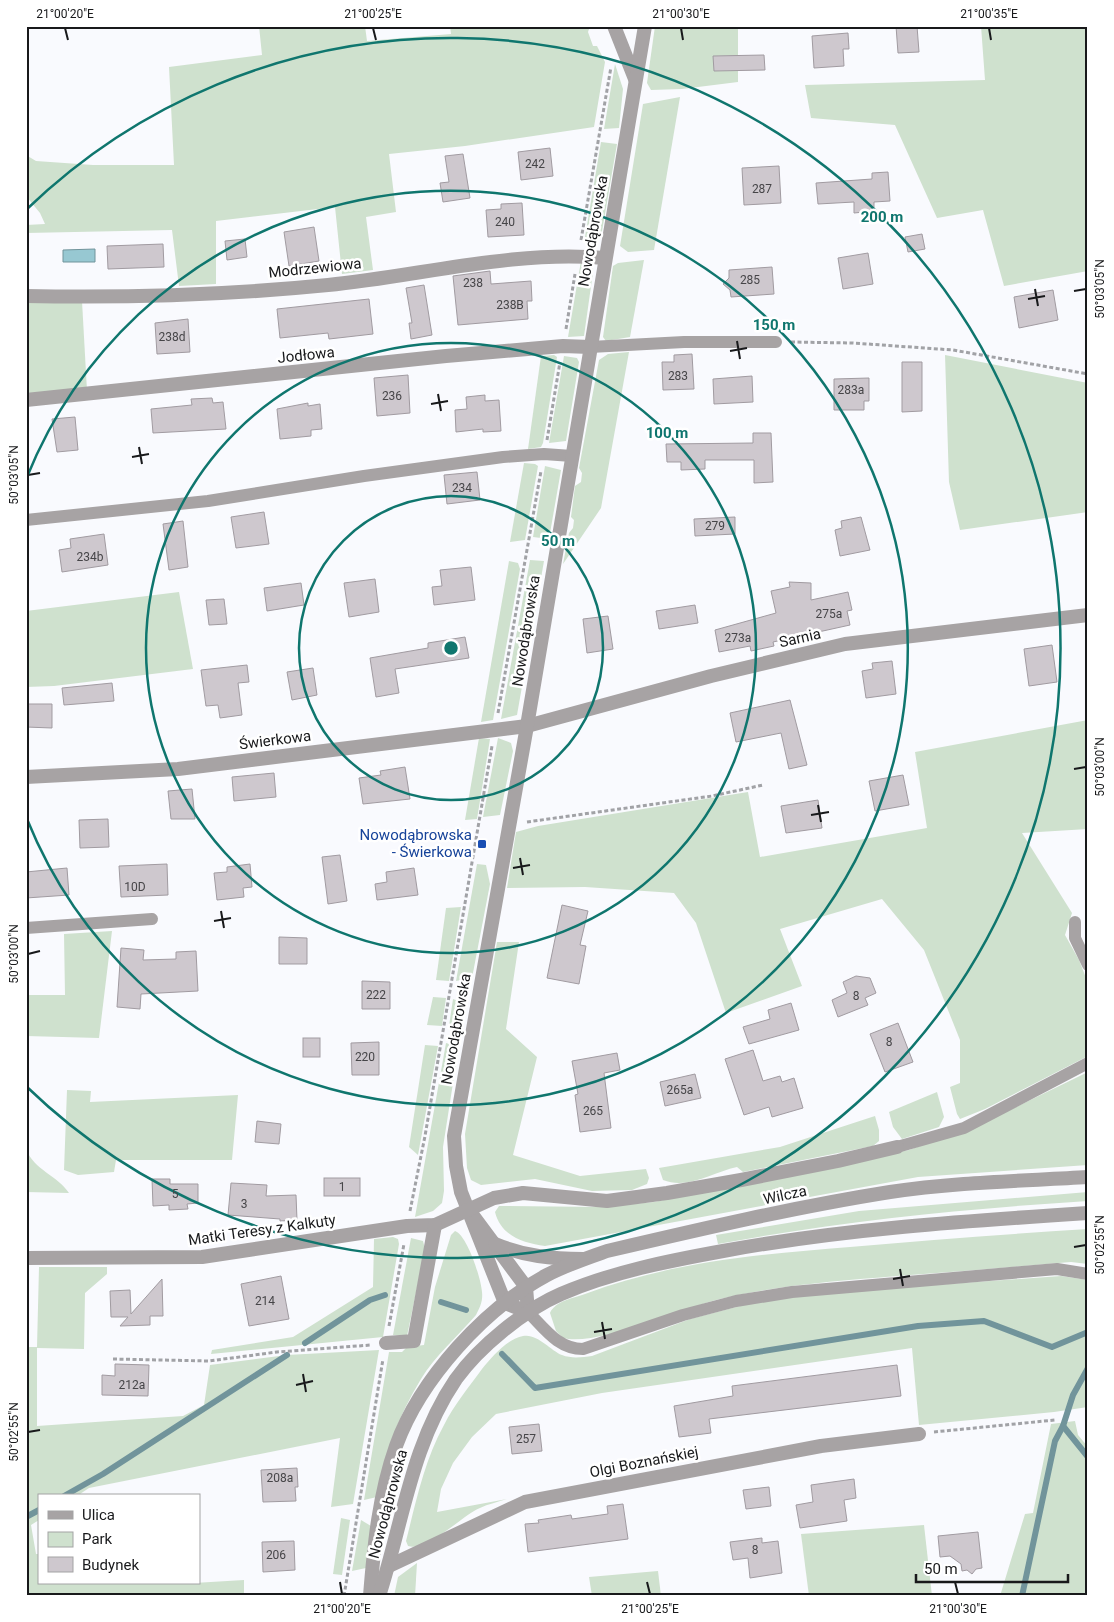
<svg xmlns="http://www.w3.org/2000/svg" width="1114" height="1622" font-family="Roboto,sans-serif">
<style>
.green{fill:#cfe1ce}
.water{fill:#97c8d2;stroke:#71949b}
.lines{fill:none;stroke-linecap:round;stroke-linejoin:round}
.stream{stroke:#71949b;stroke-width:6}
.building{fill:#cec8ce;stroke:#a19ba1}
.path{stroke:#a1a2a6;stroke-width:3;stroke-dasharray:4 2.5;stroke-linecap:butt}
.service{stroke:#a7a3a4;stroke-width:12}
.minor{stroke:#a7a3a4;stroke-width:14}
.tertiary{stroke:#a7a3a4;stroke-width:14}
.ticks{fill:none;stroke:#18191b;stroke-width:2}
.ring{fill:none;stroke:#0f766e;stroke-width:2.5}
.transit-dot{fill:#1a4fb4;stroke:#fff;stroke-width:2}
.labels{text-anchor:middle;stroke-width:5;stroke-linejoin:round;paint-order:stroke}
.number-label{font-size:12px;fill:#464548}
.street-label{font-size:15px;fill:#18191b;stroke:#fff}
.transit-label{font-size:15px;fill:#164399;stroke:#fff;text-anchor:end}
.centre{fill:#0f766e;stroke:#fff;stroke-width:2.5}
.ring-label{font-size:15px;text-anchor:middle;font-weight:bold;fill:#0f766e;stroke:#fff;stroke-width:5;stroke-linejoin:round;paint-order:stroke}
.neatline{fill:none;stroke:#18191b;stroke-width:2}
.ticks-label{font-size:12px;text-anchor:middle;fill:#18191b}
</style>
<rect width="100%" height="100%" fill="#f9fafe"/>
<g class="green">
<polygon points="259,26 365,26 367,41 451,34 450,26 590,26 588,32 593,46 597,46 605,62 594,127 465,146 389,154 396,212 366,217 373,270 342,274 335,207 216,221 216,284 179,286 172,230 26,233 26,225 45,224 40,213 26,196 26,155 36,161 93,165 174,165 169,67 262,55"/>
<polygon points="655,26 738,26 738,82 682,89 651,90 647,83"/>
<polygon points="981,26 1088,26 1088,271 1004,286 983,210 937,218 895,125 811,118 805,85 985,80"/>
<polygon points="615,64 623,89 619,128 604,129"/>
<polygon points="680,97 654,250 628,252 620,246 643,104"/>
<polygon points="601,142 617,144 601,237 590,239 585,237"/>
<polygon points="644,260 630,337 606,341 603,337 613,266 618,263"/>
<polygon points="581,261 592,267 593,272 584,336 568,337"/>
<polygon points="82,301 87,391 26,395 26,303"/>
<polygon points="629,352 601,508 563,564 569,533 573,528 574,520 571,517 575,486 581,482 582,473 579,468 599,360 608,354"/>
<polygon points="554,355 557,357 543,443 541,447 528,449 541,356"/>
<polygon points="945,355 1088,383 1088,512 960,530 949,482"/>
<polygon points="564,356 577,358 579,362 566,441 549,443"/>
<polygon points="524,463 535,464 538,466 525,540 510,542"/>
<polygon points="545,466 561,470 549,539 533,537"/>
<polygon points="530,560 544,561 517,715 501,719"/>
<polygon points="509,561 518,563 520,569 493,720 481,722"/>
<polygon points="179,592 193,669 54,686 26,687 26,611"/>
<polygon points="1088,720 1088,829 1022,833 1072,913 1065,935 1079,960 1088,983 1088,1056 985,1109 960,1119 957,1114 950,1087 960,1083 960,1040 924,950 882,899 780,929 802,986 726,1013 696,923 674,893 585,887 507,888 516,832 538,826 748,792 760,857 927,828 915,752"/>
<polygon points="479,738 490,739 477,819 465,820"/>
<polygon points="498,738 511,743 513,751 500,815 483,817"/>
<polygon points="477,864 486,865 490,884 472,978 456,981"/>
<polygon points="461,907 449,981 436,980 446,908"/>
<polygon points="112,931 99,1038 26,1036 26,995 65,995 64,934"/>
<polygon points="497,942 519,942 506,1029 537,1057 513,1155 580,1176 646,1169 649,1178 647,1184 632,1190 592,1191 535,1179 481,1185 471,1180 467,1168 465,1134"/>
<polygon points="433,997 446,998 442,1026 427,1025"/>
<polygon points="453,999 464,1003 466,1006 463,1023 459,1027 449,1026"/>
<polygon points="446,1043 456,1046 458,1051 443,1147 444,1191 442,1203 433,1211 415,1217"/>
<polygon points="425,1045 438,1046 418,1155 409,1147"/>
<path d="M1088 1072V1165L918 1177 545 1246C523 1243 501 1236 495 1212L499 1206 600 1207 654 1202 909 1150 979 1125Z"/>
<polygon points="67,1090 91,1091 90,1102 238,1095 232,1160 116,1160 114,1172 78,1175 64,1170"/>
<polygon points="937,1092 944,1117 939,1127 902,1139 893,1127 889,1112"/>
<path d="M875 1116 879 1130V1141L873 1146 743 1172 737 1167C713 1172 688 1190 663 1180L659 1168 780 1147Z"/>
<path d="M26 1149C34 1170 57 1175 69 1193L26 1192Z"/>
<path d="M1088 1192V1201C963 1209 841 1221 718 1244L716 1235 859 1211Z"/>
<path d="M1088 1229V1264L1071 1262C1013 1267 955 1272 897 1276 838 1281 778 1285 720 1299 682 1308 597 1347 563 1338L556 1331 550 1313C555 1301 574 1298 585 1294 670 1262 761 1254 850 1247 929 1240 1008 1234 1088 1229Z"/>
<path d="M455 1231C467 1235 481 1278 482 1292 483 1301 480 1307 476 1315 459 1335 434 1357 421 1379 399 1415 383 1456 377 1497L364 1500 389 1352H402L407 1347 424 1345 435 1287 451 1235Z"/>
<polygon points="393,1237 398,1239 399,1244 383,1337 211,1354 212,1350 293,1337 373,1287 374,1239"/>
<polygon points="411,1238 423,1241 425,1249 407,1336 393,1335"/>
<polygon points="39,1267 107,1267 107,1274 85,1293 84,1349 37,1348 37,1426 183,1416 204,1405 210,1365 287,1355 379,1350 353,1504 331,1507 340,1438 89,1488 77,1496 39,1496 39,1520 31,1525 36,1554 39,1554 39,1583 194,1583 244,1580 244,1596 26,1596 26,1347 37,1347"/>
<path d="M1061 1276 1088 1280V1407L1054 1412 919 1425 912 1348 602 1393 496 1414 472 1437 453 1463 441 1489 437 1512 507 1499C498 1502 488 1504 480 1508 461 1516 428 1552 408 1546L406 1541C416 1502 424 1461 444 1425 454 1405 469 1387 482 1369 492 1357 507 1339 523 1336 537 1333 550 1350 562 1355 572 1359 583 1357 592 1356L690 1319 744 1305 801 1296 878 1289Z"/>
<polygon points="1075,1421 1078,1435 1088,1447 1088,1596 1000,1596 1025,1514 1033,1513 1051,1424"/>
<polygon points="341,1518 350,1520 342,1575 333,1574"/>
<polygon points="361,1520 371,1526 366,1568 352,1571"/>
<polygon points="924,1525 932,1596 809,1596 801,1534"/>
<polygon points="417,1563 415,1596 394,1596 398,1577"/>
<polygon points="658,1571 661,1596 592,1596 589,1577"/>
</g>
<polygon class="water" points="95,249 95,262 63,262 63,250"/>
<g class="lines">
<g class="stream">
<polyline points="441,1302 466,1310"/>
<polyline points="305,1343 370,1300 385,1295"/>
<polyline points="502,1354 535,1388 918,1326 984,1321 1052,1347 1088,1332"/>
<polyline points="1063,1426 1088,1457"/>
<polyline points="64,1496 103,1474 287,1355"/>
<polyline points="26,1517 39,1510"/>
<polyline points="1022,1596 1055,1441 1063,1426 1073,1395 1088,1368"/>
</g>
</g>
<g class="building">
<polygon points="896,26 917,26 919,52 898,53"/>
<polygon points="848,33 849,49 843,49 844,66 814,68 812,36"/>
<polygon points="764,55 765,70 714,71 713,56"/>
<polygon points="550,148 553,176 521,180 518,152"/>
<polygon points="463,154 470,198 443,202 440,183 449,182 445,156"/>
<polygon points="779,166 781,203 744,205 742,168"/>
<polygon points="888,172 890,201 874,202 874,211 854,213 854,202 818,204 816,183 872,179 872,173"/>
<polygon points="522,203 524,235 488,237 486,210 501,209 501,204"/>
<polygon points="314,227 319,261 289,266 284,232"/>
<polygon points="922,234 925,249 908,252 905,237"/>
<polygon points="245,239 247,257 227,260 225,241"/>
<polygon points="163,244 164,267 108,269 107,246"/>
<polygon points="868,253 873,284 843,289 838,258"/>
<polygon points="772,267 774,294 731,297 730,290 723,284 729,278 729,270"/>
<polygon points="490,271 491,284 531,281 532,301 527,301 528,319 458,325 453,276"/>
<polygon points="424,285 432,335 411,339 409,323 412,323 406,288"/>
<polygon points="1053,290 1058,320 1019,328 1014,297"/>
<polygon points="369,299 373,334 329,339 328,333 280,338 277,309"/>
<polygon points="188,319 190,352 157,354 155,323"/>
<polygon points="692,354 694,389 663,390 662,362 674,362 674,355"/>
<polygon points="902,362 922,362 922,411 902,412"/>
<polygon points="408,375 410,413 377,416 374,378"/>
<polygon points="752,376 753,402 714,404 713,379"/>
<polygon points="869,378 869,401 864,401 864,410 834,410 834,379"/>
<polygon points="485,395 485,401 499,400 501,431 483,432 483,429 456,432 455,410 467,409 466,397"/>
<polygon points="212,398 213,403 223,402 226,429 153,433 151,409 192,405 191,399"/>
<polygon points="308,403 308,406 320,404 322,429 311,430 311,436 280,439 277,409"/>
<polygon points="75,417 78,450 57,452 52,419"/>
<polygon points="753,433 771,433 773,482 754,483 754,460 705,460 705,469 681,470 681,462 667,462 666,444 753,443"/>
<polygon points="477,472 480,500 447,504 444,475"/>
<polygon points="264,512 269,544 236,548 231,517"/>
<polygon points="735,517 735,534 695,536 694,519"/>
<polygon points="861,517 870,550 840,556 835,530 842,528 841,521"/>
<polygon points="183,521 188,567 169,570 163,524"/>
<polygon points="104,534 108,565 62,572 59,550 71,548 70,539"/>
<polygon points="471,567 475,600 434,605 432,587 442,586 440,570"/>
<polygon points="375,579 379,612 349,617 344,583"/>
<polygon points="789,582 811,583 811,600 848,592 852,610 847,611 850,625 773,642 774,646 751,651 750,646 719,652 715,630 776,613 771,591 790,587"/>
<polygon points="301,583 304,605 267,611 264,588"/>
<polygon points="224,599 227,624 209,625 206,600"/>
<polygon points="695,605 698,623 659,629 656,611"/>
<polygon points="608,616 613,649 587,653 583,619"/>
<polygon points="465,637 469,658 395,669 399,693 376,697 370,658 428,648 428,643"/>
<polygon points="1052,645 1057,682 1029,686 1024,649"/>
<polygon points="892,661 896,694 866,698 862,671 873,669 872,663"/>
<polygon points="247,665 249,682 238,683 242,715 220,718 218,705 206,706 201,670"/>
<polygon points="313,668 317,695 292,700 287,672"/>
<polygon points="112,683 114,701 64,705 62,688"/>
<polygon points="790,700 807,765 789,769 781,733 736,742 730,713"/>
<polygon points="26,704 52,704 52,728 26,727"/>
<polygon points="405,767 410,799 363,804 359,778 381,775 380,771"/>
<polygon points="274,773 276,797 234,801 232,777"/>
<polygon points="903,775 909,805 875,811 869,781"/>
<polygon points="192,789 195,819 171,819 168,791"/>
<polygon points="818,800 822,828 786,833 781,806"/>
<polygon points="108,819 109,847 80,848 79,820"/>
<polygon points="340,855 347,901 328,904 322,857"/>
<polygon points="167,864 168,895 121,897 119,866"/>
<polygon points="250,864 252,887 243,888 244,897 217,900 214,873 227,872 227,867"/>
<polygon points="67,868 69,895 26,898 26,872"/>
<polygon points="414,868 418,895 377,900 375,884 387,882 386,872"/>
<polygon points="562,905 588,911 580,945 586,946 579,984 547,978"/>
<polygon points="279,937 307,938 307,964 279,964"/>
<polygon points="121,948 144,950 143,960 176,959 176,952 196,951 198,991 141,994 140,1009 117,1007"/>
<polygon points="856,976 870,978 876,993 865,998 868,1005 838,1017 832,1000 847,993 843,982"/>
<polygon points="362,981 390,982 390,1009 362,1009"/>
<polygon points="791,1003 799,1030 749,1044 743,1027 770,1019 768,1010"/>
<polygon points="898,1023 913,1062 885,1072 870,1034"/>
<rect x="303" y="1038" width="17" height="19"/>
<polygon points="379,1042 379,1075 352,1075 351,1043"/>
<polygon points="753,1050 763,1081 780,1076 782,1082 794,1078 803,1108 772,1117 769,1107 744,1115 725,1059"/>
<polygon points="617,1053 620,1070 604,1073 611,1128 580,1132 575,1095 578,1094 572,1061"/>
<polygon points="695,1074 701,1098 665,1106 660,1082"/>
<polygon points="257,1121 281,1124 279,1144 255,1142"/>
<rect x="324" y="1178" width="36" height="18"/>
<polygon points="152,1179 170,1179 170,1184 198,1184 198,1203 187,1204 188,1209 169,1210 169,1205 153,1206"/>
<polygon points="231,1183 267,1185 266,1196 296,1195 297,1220 280,1221 280,1219 228,1215"/>
<polygon points="281,1276 289,1319 249,1326 241,1284"/>
<polygon points="162,1279 163,1316 150,1316 150,1325 120,1326 128,1317 111,1317 110,1291 130,1290 131,1314"/>
<polygon points="115,1364 149,1365 148,1396 102,1395 102,1375 115,1376"/>
<polygon points="897,1365 901,1396 709,1419 711,1433 679,1437 674,1406 733,1396 732,1386"/>
<polygon points="539,1424 542,1451 512,1454 509,1427"/>
<polygon points="297,1468 298,1487 295,1487 296,1501 263,1502 261,1470"/>
<polygon points="854,1479 856,1498 844,1500 847,1521 800,1528 796,1505 813,1502 811,1485"/>
<polygon points="769,1487 771,1506 746,1509 743,1490"/>
<polygon points="623,1504 628,1539 528,1552 525,1524 539,1523 538,1520 571,1515 572,1519 608,1514 607,1506"/>
<polygon points="978,1532 982,1568 976,1569 972,1574 967,1570 962,1571 961,1564 950,1556 940,1557 938,1536"/>
<polygon points="762,1538 762,1543 778,1541 782,1573 750,1578 748,1558 733,1560 730,1542"/>
<polygon points="294,1541 295,1570 263,1572 262,1542"/>
</g>
<g class="lines">
<g class="path">
<polyline points="581,240 611,67"/>
<polyline points="566,329 575,274"/>
<polyline points="791,342 853,343 953,350 1088,374"/>
<polyline points="547,440 560,362"/>
<polyline points="498,713 541,471"/>
<polyline points="527,822 712,796 763,785"/>
<polyline points="410,1211 425,1136 492,746"/>
<polyline points="389,1326 404,1244"/>
<polyline points="113,1359 209,1361 277,1352 371,1345"/>
<polyline points="934,1432 1055,1420"/>
<polyline points="344,1596 383,1359"/>
</g>
<g class="service">
<polyline points="590,347 684,342 776,342"/>
<polyline points="26,520 208,501 364,476 503,457 544,454 572,456"/>
<polyline points="1075,922 1075,938 1088,965"/>
<polyline points="26,928 152,919"/>
<polyline points="897,1147 964,1128 1088,1063"/>
<path d="M528 1312C545 1329 558 1349 583 1349L683 1315 736 1301 792 1292 1057 1269 1088 1274"/>
</g>
<g class="minor">
<polyline points="614,26 635,79"/>
<path d="M26 296C127 298 228 295 328 285 420 276 512 250 605 258"/>
<polyline points="26,400 446,356 563,346 590,347"/>
<polyline points="26,777 178,769 527,726 711,676 845,644 1088,615"/>
<polyline points="468,1209 526,1287 528,1312 505,1303 461,1192 456,1166 454,1136 527,726 645,26"/>
<path d="M495 1244C524 1256 552 1259 583 1259"/>
<polyline points="26,1258 202,1257 407,1226 435,1225 494,1198 523,1193 607,1201 667,1193 741,1180 838,1161 897,1147"/>
<polyline points="386,1343 414,1341 435,1225"/>
<polyline points="389,1566 525,1502 821,1446 919,1434"/>
</g>
<g class="tertiary">
<path d="M370 1596C374 1545 379 1494 396 1446 420 1379 485 1308 547 1275 566 1265 587 1258 607 1251 701 1229 795 1207 890 1192 955 1182 1022 1181 1088 1177"/>
<path d="M379 1596C403 1522 411 1445 456 1379 479 1347 524 1310 561 1294 612 1272 668 1261 723 1251 843 1229 965 1221 1088 1213"/>
</g>
</g>
<path class="ticks" d="M65 28 68 40M373 28 376 40M681 28 683 40M989 28 991 40M1035 289 1038 306M1074 291 1086 289M1028 299 1045 296M737 341 740 359M730 351 747 348M438 394 441 411M431 404 448 401M139 447 142 464M132 457 149 454M28 475 40 473M1074 769 1086 767M818 805 821 822M811 815 829 812M520 858 523 875M513 868 530 865M221 911 224 928M214 921 231 918M28 954 40 951M1074 1247 1086 1245M900 1269 903 1286M893 1279 910 1276M602 1322 605 1339M594 1332 612 1329M303 1374 306 1392M296 1385 313 1381M28 1432 40 1430M340 1582 342 1594M647 1582 650 1594M955 1582 958 1594"/>
<g class="ring">
<circle cx="451" cy="648" r="152"/>
<circle cx="451" cy="648" r="305"/>
<path d="M27 477A457 457 0 1 1 27 819"/>
<path d="M27 209A610 610 0 1 1 27 1087"/>
</g>
<rect class="transit-dot" x="477" y="839" width="10" height="10" rx="2.5"/>
<g class="labels">
<g class="number-label">
<text x="535" y="168">242</text>
<text x="762" y="193">287</text>
<text x="505" y="226">240</text>
<text x="750" y="284">285</text>
<text x="473" y="287">238</text>
<text x="510" y="309">238B</text>
<text x="172" y="341">238d</text>
<text x="678" y="380">283</text>
<text x="851" y="394">283a</text>
<text x="392" y="400">236</text>
<text x="462" y="492">234</text>
<text x="715" y="530">279</text>
<text x="90" y="561">234b</text>
<text x="829" y="618">275a</text>
<text x="738" y="642">273a</text>
<text x="135" y="891">10D</text>
<text x="376" y="999">222</text>
<text x="856" y="1000">8</text>
<text x="889" y="1046">8</text>
<text x="365" y="1061">220</text>
<text x="680" y="1094">265a</text>
<text x="593" y="1115">265</text>
<text x="342" y="1191">1</text>
<text x="175" y="1198">5</text>
<text x="244" y="1208">3</text>
<text x="265" y="1305">214</text>
<text x="132" y="1389">212a</text>
<text x="526" y="1443">257</text>
<text x="280" y="1482">208a</text>
<text x="755" y="1554">8</text>
<text x="276" y="1559">206</text>
</g>
<g class="street-label">
<text transform="translate(593 231) rotate(-80)" y="5">Nowodąbrowska</text>
<text transform="translate(315 268) rotate(-6)" y="5">Modrzewiowa</text>
<text transform="translate(306 355) rotate(-6)" y="5">Jodłowa</text>
<text transform="translate(526 631) rotate(-81)" y="5">Nowodąbrowska</text>
<text transform="translate(800 638) rotate(-13)" y="5">Sarnia</text>
<text transform="translate(275 740) rotate(-7)" y="5">Świerkowa</text>
<text transform="translate(456 1029) rotate(-80)" y="5">Nowodąbrowska</text>
<text transform="translate(785 1195) rotate(-12)" y="5">Wilcza</text>
<text transform="translate(262 1230) rotate(-8)" y="5">Matki Teresy z Kalkuty</text>
<text transform="translate(644 1462) rotate(-11)" y="5">Olgi Boznańskiej</text>
<text transform="translate(388 1504) rotate(-75)" y="5">Nowodąbrowska</text>
</g>
<g class="transit-label">
<text x="472" y="840">Nowodąbrowska<tspan x="472" dy="17">- Świerkowa</tspan></text>
</g>
</g>
<circle cx="451" cy="648" r="8" class="centre"/>
<g class="ring-label">
<text x="882" y="222">200 m</text>
<text x="774" y="330">150 m</text>
<text x="667" y="438">100 m</text>
<text x="558" y="546">50 m</text>
</g>
<rect width="1114" height="1622" fill="none" stroke="#ffffff" stroke-width="55"/>
<rect x="38" y="1494" width="162" height="90" fill="#ffffff" stroke="#a3a3a4"/>
<rect x="48" y="1511" width="25" height="8" fill="#a7a3a4" stroke="#a3a3a4"/>
<text x="82" y="1520" font-size="15" fill="#18191b">Ulica</text>
<rect x="48" y="1532" width="25" height="15" fill="#cfe1ce" stroke="#a3a3a4"/>
<text x="82" y="1544" font-size="15" fill="#18191b">Park</text>
<rect x="48" y="1557" width="25" height="15" fill="#cec8ce" stroke="#a3a3a4"/>
<text x="82" y="1570" font-size="15" fill="#18191b">Budynek</text>
<path d="M916 1574v8h152v-8" fill="none" stroke="#18191b" stroke-width="2.5"/>
<text x="924" y="1574" font-size="15" fill="#18191b" stroke="#ffffff" stroke-width="4" paint-order="stroke">50 m</text>
<rect x="28" y="28" width="1058" height="1566" class="neatline"/>
<g class="ticks-label">
<text x="65" y="18">21°00'20"E</text>
<text x="373" y="18">21°00'25"E</text>
<text x="681" y="18">21°00'30"E</text>
<text x="989" y="18">21°00'35"E</text>
<text transform="translate(1100 289) rotate(-90)" y="4">50°03'05"N</text>
<text transform="translate(14 475) rotate(-90)" y="4">50°03'05"N</text>
<text transform="translate(1100 767) rotate(-90)" y="4">50°03'00"N</text>
<text transform="translate(14 954) rotate(-90)" y="4">50°03'00"N</text>
<text transform="translate(1100 1245) rotate(-90)" y="4">50°02'55"N</text>
<text transform="translate(14 1432) rotate(-90)" y="4">50°02'55"N</text>
<text x="342" y="1613">21°00'20"E</text>
<text x="650" y="1613">21°00'25"E</text>
<text x="958" y="1613">21°00'30"E</text>
</g>
</svg>
